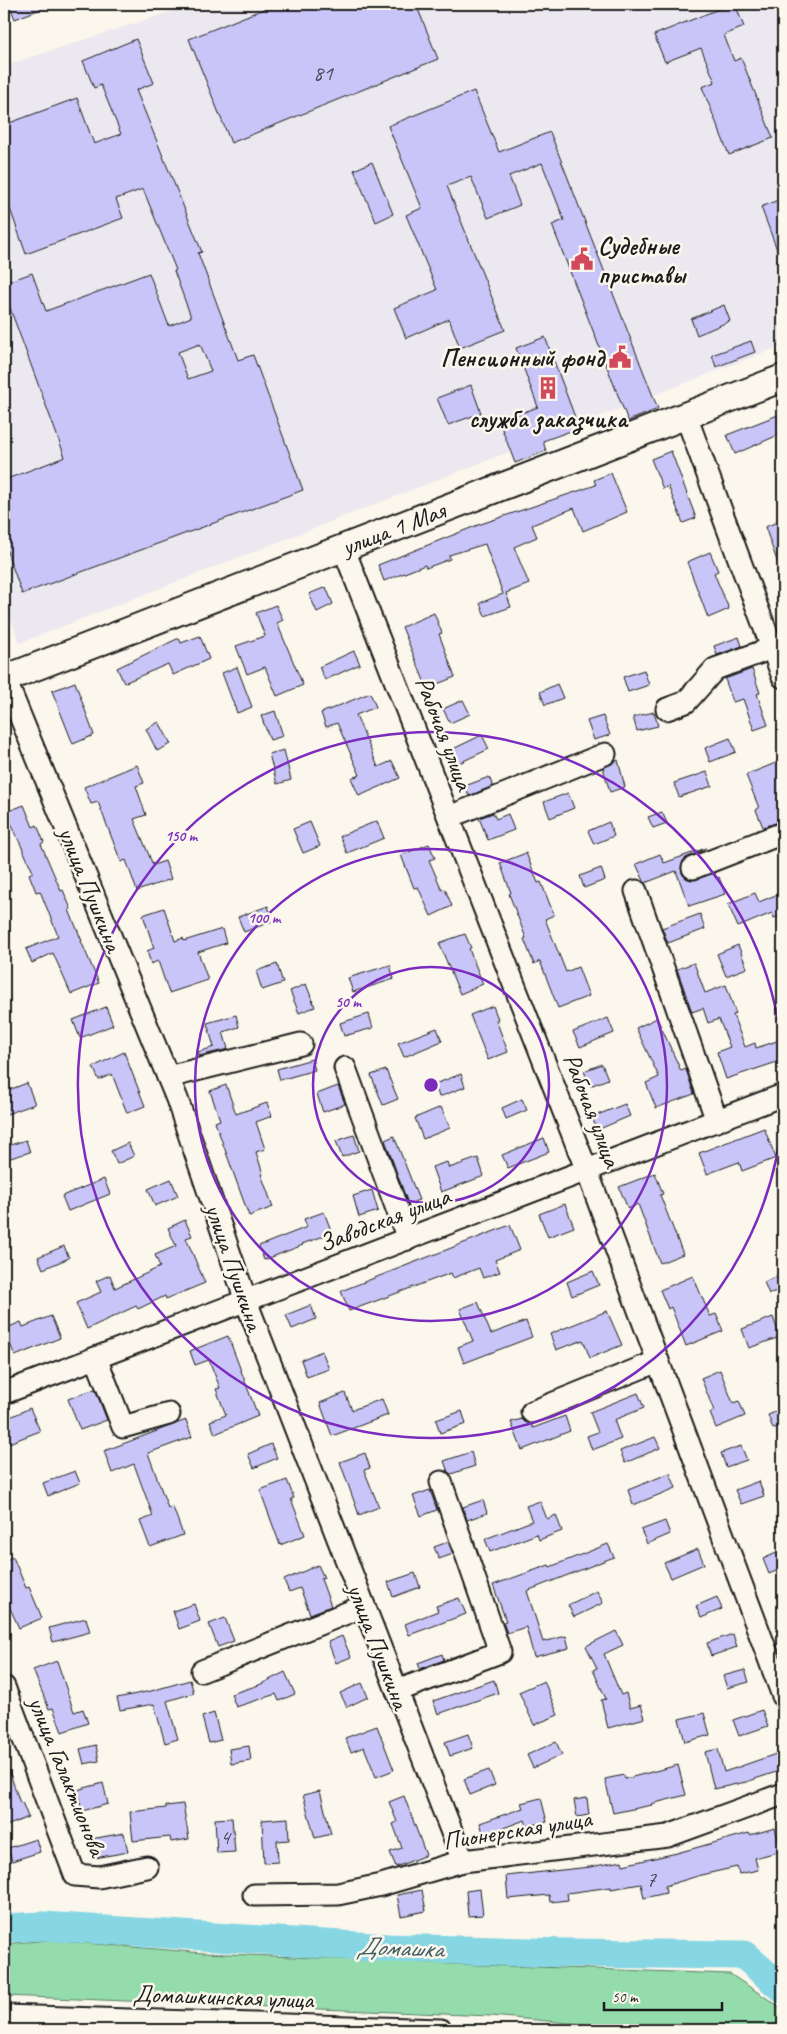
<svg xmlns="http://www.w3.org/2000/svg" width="787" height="2034" font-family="Caveat,sans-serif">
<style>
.built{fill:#ece8f0}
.green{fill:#94dcab;stroke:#587c64}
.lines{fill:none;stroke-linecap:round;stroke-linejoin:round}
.river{stroke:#87d6e4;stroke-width:29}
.building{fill:#c9c5f8;stroke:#1c1c1c;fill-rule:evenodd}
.minor-casing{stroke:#1c1c1c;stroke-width:25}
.major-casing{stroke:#1c1c1c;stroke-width:30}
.minor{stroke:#fbf7ec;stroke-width:21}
.major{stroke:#fbf7ec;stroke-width:26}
.ring{fill:none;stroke:#7b2cbf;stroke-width:2.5}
.labels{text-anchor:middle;stroke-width:5;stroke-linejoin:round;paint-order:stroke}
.number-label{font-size:22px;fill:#474653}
.poi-label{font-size:25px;font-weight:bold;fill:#1c1c1c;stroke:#fbf7ec;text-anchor:start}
.street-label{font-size:25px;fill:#1c1c1c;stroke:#fbf7ec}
.water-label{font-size:26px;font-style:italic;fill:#415d62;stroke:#fbf7ec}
.centre{fill:#7b2cbf;stroke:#fbf7ec;stroke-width:2.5}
.ring-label{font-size:15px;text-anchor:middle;font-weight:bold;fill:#7b2cbf;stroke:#fbf7ec;stroke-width:5;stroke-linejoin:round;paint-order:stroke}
</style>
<rect width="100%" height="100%" fill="#fbf7ec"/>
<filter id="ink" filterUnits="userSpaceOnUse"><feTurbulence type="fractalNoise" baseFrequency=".02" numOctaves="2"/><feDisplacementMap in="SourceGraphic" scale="10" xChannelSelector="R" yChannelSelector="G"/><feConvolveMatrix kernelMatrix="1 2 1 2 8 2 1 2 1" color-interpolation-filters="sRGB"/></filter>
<g filter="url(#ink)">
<polygon class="built" points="194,4 783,4 783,345 20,643 4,600 4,66"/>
<polygon class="green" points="49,1940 204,1953 452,1964 730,1974 783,2009 783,2030 646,2030 491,2016 4,1996 4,1944"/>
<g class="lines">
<polyline class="river" points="4,1928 43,1926 388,1948 569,1953 744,1955 783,1989"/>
</g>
<g class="building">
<polygon points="9,4 50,4 51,5 15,19"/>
<polygon points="276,4 416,4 438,59 231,143 189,39"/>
<polygon points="731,4 735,4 744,27 724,35 734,61 741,58 773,138 729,155 702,87 715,82 701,48 665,62 654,35"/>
<path d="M136 39 154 83 136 90 202 252 198 253 238 360 253 355 303 490 22 594 4 543V480L65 457 4 292V283L32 273 46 311 149 273 169 326 191 317 174 271 176 270 143 189 116 199 123 218 26 254 4 192V125L77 98 94 144 121 134 101 85 94 88 83 61ZM200 344 211 371 188 379 178 352Z"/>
<polygon points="474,91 499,152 550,132 658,409 628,421 552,225 564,220 542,163 509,176 520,205 488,218 471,177 447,186 505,330 460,348 449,319 406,338 394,308 437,290 406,215 422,208 388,126"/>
<polygon points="372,162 393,214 376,222 354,170"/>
<polygon points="783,198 783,262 782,263 761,207"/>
<polygon points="724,305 730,321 697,335 691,319"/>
<polygon points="545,337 579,428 543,441 546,451 515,463 499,421 538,407 516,348"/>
<polygon points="751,341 755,352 716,367 712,355"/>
<polygon points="471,385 481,413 448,425 437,398"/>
<polygon points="783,413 783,433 735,454 727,435"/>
<polygon points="671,451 696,518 683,523 668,486 663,489 651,459"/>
<polygon points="611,473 627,512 583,531 574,508 532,525 537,537 514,547 529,584 506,593 511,607 485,616 480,603 503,594 485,544 449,555 450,559 426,568 425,565 384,581 378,565 478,525 596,485 594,480"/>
<polygon points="783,520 783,574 782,575 765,527"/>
<polygon points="710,552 718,571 714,573 729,609 708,618 687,562"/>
<polygon points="326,587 333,604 317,612 309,594"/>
<polygon points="276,605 283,620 277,623 303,685 277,696 265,667 247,674 236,646 265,636 256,613"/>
<polygon points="434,613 442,633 439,634 455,677 427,688 402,627"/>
<polygon points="200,636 209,659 173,675 168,664 124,683 117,668 179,638 181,643"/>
<polygon points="739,637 742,646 717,655 714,646"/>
<polygon points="354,651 360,664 325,680 319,667"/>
<polygon points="237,667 252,707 237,713 222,673"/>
<polygon points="752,669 760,693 757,694 768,725 754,730 743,699 733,702 725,679"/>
<polygon points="644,670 649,685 628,692 623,677"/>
<polygon points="75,682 94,735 73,744 52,691"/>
<polygon points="557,684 563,698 545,705 540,692"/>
<polygon points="370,693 376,707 356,715 378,767 392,761 400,778 359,796 351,778 360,775 337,723 326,727 321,713"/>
<polygon points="463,700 470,714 450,723 443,709"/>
<polygon points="275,711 283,736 270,740 261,716"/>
<polygon points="654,712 658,726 637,731 633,717"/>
<polygon points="603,716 610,735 594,740 587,721"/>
<polygon points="159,722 171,744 157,751 146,729"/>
<polygon points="482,735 489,749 457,764 451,750"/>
<polygon points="730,738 736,752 710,762 705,748"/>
<polygon points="284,750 291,780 277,784 269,754"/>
<polygon points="618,760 625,787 610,792 603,768"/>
<polygon points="783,760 783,821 763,827 756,810 759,808 746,775"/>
<polygon points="137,765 144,783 136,786 146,815 134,819 153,865 165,861 171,879 137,891 126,860 121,862 98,802 91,804 84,787"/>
<polygon points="707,772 712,786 679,797 674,783"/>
<polygon points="489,777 493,786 469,796 465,786"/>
<polygon points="568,793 574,808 550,818 544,802"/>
<polygon points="24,805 33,827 37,825 44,842 41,844 61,891 63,890 71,909 69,910 82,941 81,941 99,983 71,994 53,953 32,963 26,949 58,936 40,891 36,892 29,874 33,872 6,812"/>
<polygon points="662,812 667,823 653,828 648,817"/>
<polygon points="493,813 496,819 508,814 514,830 488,840 479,818"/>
<polygon points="377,821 384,838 347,853 340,836"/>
<polygon points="310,822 320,846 303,853 293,829"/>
<polygon points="609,822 614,836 594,844 588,831"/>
<polygon points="429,844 435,858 429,860 442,890 445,889 452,906 431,916 418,887 414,888 401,855"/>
<polygon points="706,848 684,860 681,867 682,873 686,878 692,880 715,873 716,878 719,877 725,894 689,906 676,871 645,883 636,864 660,854 664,863"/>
<polygon points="526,853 538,883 541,882 554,915 545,919 566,972 578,967 589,996 558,1008 540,961 534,964 524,939 526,938 509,894 511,893 500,863"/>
<polygon points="601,868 605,880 584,888 580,876"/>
<polygon points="783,892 783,915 774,918 772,913 738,927 728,904 755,893 759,902"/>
<polygon points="268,906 273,921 244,932 238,917"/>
<polygon points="164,908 175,941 183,938 184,941 222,929 226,943 198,952 208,980 169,993 158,961 151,964 147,951 154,948 143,915"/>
<polygon points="700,914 705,929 668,943 662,928"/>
<polygon points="465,934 471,948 469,949 483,984 460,994 439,943"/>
<polygon points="738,945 747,968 726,976 717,954"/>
<polygon points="694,963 705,993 726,985 736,1014 733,1015 745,1047 755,1043 756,1048 783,1039 783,1060 726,1079 717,1052 730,1047 719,1019 708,1023 703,1008 692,1012 677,969"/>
<polygon points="277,964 283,983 262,990 256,971"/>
<polygon points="390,965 394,979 353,992 348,978"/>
<polygon points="306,984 315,1007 299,1013 290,991"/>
<polygon points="493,1006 498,1019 496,1020 508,1052 488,1060 470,1015"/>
<polygon points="106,1007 113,1025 80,1038 73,1020"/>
<polygon points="369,1014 373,1028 344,1036 340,1023"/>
<polygon points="236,1015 239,1027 223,1032 228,1049 199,1056 198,1052 214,1047 207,1023"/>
<polygon points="608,1018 614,1033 580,1047 573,1032"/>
<polygon points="657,1018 681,1071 686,1069 694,1094 656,1108 646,1083 659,1077 636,1028"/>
<polygon points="437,1028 442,1041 404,1057 398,1043"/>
<polygon points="124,1052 145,1106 127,1113 112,1074 99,1080 93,1067"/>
<polygon points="312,1059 315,1070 280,1080 277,1069"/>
<polygon points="602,1064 608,1079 590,1086 584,1071"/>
<polygon points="386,1070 398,1099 383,1105 371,1075"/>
<polygon points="461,1074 465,1087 439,1097 435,1084"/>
<polygon points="27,1083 35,1104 4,1115 4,1092"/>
<polygon points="226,1085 236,1114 267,1103 272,1116 256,1122 265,1149 256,1152 263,1174 261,1174 273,1207 249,1216 215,1122 220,1120 210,1091"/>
<polygon points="338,1086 345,1104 323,1112 317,1094"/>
<polygon points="522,1099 527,1110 506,1119 502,1108"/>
<polygon points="625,1104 630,1116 597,1130 592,1117"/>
<polygon points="441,1107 450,1128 423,1139 415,1118"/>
<polygon points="764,1128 776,1158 742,1171 739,1162 707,1174 699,1153"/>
<polygon points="354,1135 359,1151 342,1157 336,1141"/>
<polygon points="394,1136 419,1200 408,1204 385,1140"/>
<polygon points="544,1138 549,1152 508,1168 502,1155"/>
<polygon points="26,1140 30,1152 4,1160 4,1147"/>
<polygon points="128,1143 134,1156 117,1164 111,1151"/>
<polygon points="478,1158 484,1176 441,1192 432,1167 447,1162 449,1168"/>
<polygon points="655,1173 663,1194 660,1195 683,1254 660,1263 638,1204 628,1209 619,1187"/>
<polygon points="104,1179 110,1194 68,1211 62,1196"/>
<polygon points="171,1179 178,1196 155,1206 148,1189"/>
<polygon points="372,1190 378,1211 359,1217 353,1196"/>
<polygon points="565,1204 574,1227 548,1237 539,1214"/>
<polygon points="324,1212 332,1233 302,1244 303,1245 264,1260 259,1246 307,1227 304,1219"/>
<polygon points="185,1220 192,1236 186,1238 205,1283 166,1299 165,1296 138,1309 136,1306 87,1329 76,1303 101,1292 96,1281 110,1275 115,1288 160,1267 155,1255 176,1246 168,1228"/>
<polygon points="510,1225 520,1250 495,1260 500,1272 483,1278 479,1268 453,1278 451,1273 349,1311 341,1291"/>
<polygon points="64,1246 69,1258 43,1269 38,1257"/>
<polygon points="593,1271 599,1285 572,1296 567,1282"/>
<polygon points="783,1274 783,1288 769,1294 764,1282"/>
<polygon points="693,1276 710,1316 716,1314 723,1331 686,1346 671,1307 668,1309 660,1290"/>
<polygon points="478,1302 491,1334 526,1321 532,1337 464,1363 458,1347 473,1341 460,1309"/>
<polygon points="311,1305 316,1319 292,1329 286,1315"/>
<polygon points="607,1311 622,1345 590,1358 583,1340 556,1350 550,1334"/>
<polygon points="51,1316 60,1338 15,1356 4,1329 21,1322 23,1327"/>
<polygon points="773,1317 780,1337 749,1348 742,1329"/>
<polygon points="228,1336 258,1416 215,1434 210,1421 226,1415 216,1389 220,1388 209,1360 195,1365 190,1351"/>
<polygon points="322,1351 329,1369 307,1377 301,1360"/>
<polygon points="720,1370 733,1403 739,1401 745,1416 716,1428 710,1413 714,1411 701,1378"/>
<polygon points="95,1389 107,1420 80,1430 68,1399"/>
<polygon points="345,1393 352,1410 382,1399 388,1415 332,1436 320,1403"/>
<polygon points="638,1393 644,1408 614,1420 621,1439 592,1450 587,1436 598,1432 590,1412"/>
<polygon points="30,1408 40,1431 4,1445 4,1420"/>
<polygon points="783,1409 783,1425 773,1429 768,1415"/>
<polygon points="462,1411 466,1424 440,1433 436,1420"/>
<polygon points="565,1416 570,1431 522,1450 511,1422 522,1419 525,1422 531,1424 533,1428"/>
<polygon points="186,1420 192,1437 148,1453 168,1508 173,1507 183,1535 150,1547 140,1521 153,1516 134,1464 112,1473 104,1451"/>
<polygon points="655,1437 660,1448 625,1463 620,1451"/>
<polygon points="271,1444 277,1458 254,1468 248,1454"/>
<polygon points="741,1446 747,1460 726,1467 721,1453"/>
<polygon points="471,1452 475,1466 451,1474 448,1472 444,1461"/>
<polygon points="365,1453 370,1468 364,1470 379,1507 359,1515 340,1462"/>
<polygon points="75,1471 80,1483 48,1496 43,1483"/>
<polygon points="670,1473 676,1488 633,1505 628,1490"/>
<polygon points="287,1480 294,1498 291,1499 305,1535 280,1545 260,1490"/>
<polygon points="759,1481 764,1496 741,1504 735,1490"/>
<polygon points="430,1490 437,1510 421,1516 413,1496"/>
<polygon points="483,1500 487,1513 467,1520 463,1507"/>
<polygon points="540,1501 547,1519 556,1515 562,1531 539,1540 537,1534 490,1552 485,1539 532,1521 526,1506"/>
<polygon points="665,1521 670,1534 647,1544 641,1530"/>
<polygon points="448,1542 453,1554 439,1559 434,1547"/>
<polygon points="608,1544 614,1557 527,1591 543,1642 566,1636 569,1648 534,1657 526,1627 507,1633 503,1622 506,1621 493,1585 549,1565 550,1567"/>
<polygon points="698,1549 704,1564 671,1578 664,1563"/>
<polygon points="783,1550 783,1568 769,1574 763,1559"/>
<polygon points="13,1557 26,1588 29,1587 42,1618 19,1628 4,1595 4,1561"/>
<polygon points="318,1565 324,1578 321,1579 331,1606 310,1614 300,1588 289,1592 284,1580"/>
<polygon points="415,1573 420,1587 393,1597 388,1582"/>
<polygon points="597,1591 603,1603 574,1617 568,1605"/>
<polygon points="717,1597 722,1609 701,1618 696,1606"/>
<polygon points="459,1598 466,1614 409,1635 405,1624 438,1611 436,1606"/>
<polygon points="194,1604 200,1621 179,1629 173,1611"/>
<polygon points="86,1618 90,1632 53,1642 49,1628"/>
<polygon points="225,1618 234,1641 218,1647 209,1624"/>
<polygon points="616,1631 623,1645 604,1654 621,1695 626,1693 630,1708 641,1705 645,1718 608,1728 601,1700 606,1699 593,1670 597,1668 586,1646"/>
<polygon points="733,1634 737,1647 711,1656 707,1643"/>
<polygon points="342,1636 351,1657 336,1663 328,1642"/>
<polygon points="442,1654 444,1660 420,1669 418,1663"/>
<polygon points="57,1661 74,1712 83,1709 88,1723 62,1732 53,1708 49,1709 33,1670"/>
<polygon points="745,1670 749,1682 727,1688 723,1676"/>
<polygon points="285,1672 295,1694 279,1701 276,1694 236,1707 231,1694 259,1685"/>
<polygon points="190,1680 194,1693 167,1701 178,1739 165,1743 154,1704 120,1710 117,1698 151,1691"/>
<polygon points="494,1680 498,1693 438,1714 433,1701"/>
<polygon points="544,1681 558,1715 534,1725 519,1692"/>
<polygon points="362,1683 368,1697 347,1707 340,1693"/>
<polygon points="762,1710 768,1726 739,1736 733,1720"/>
<polygon points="214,1713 221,1740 209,1743 202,1717"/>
<polygon points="704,1713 710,1735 685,1742 679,1719"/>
<polygon points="377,1726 394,1770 376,1777 364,1747 351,1752 345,1738"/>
<polygon points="468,1734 473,1748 450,1756 445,1742"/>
<polygon points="556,1742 562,1755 533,1768 527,1755"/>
<polygon points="96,1745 99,1761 84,1764 80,1749"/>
<polygon points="249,1746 251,1761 231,1764 229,1749"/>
<polygon points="718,1749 724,1772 776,1754 782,1770 746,1782 714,1789 705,1752"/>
<polygon points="4,1762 6,1762 20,1803 22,1802 28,1817 4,1827"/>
<polygon points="678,1765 686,1795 651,1804 652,1805 613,1813 605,1779 624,1775 625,1779"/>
<polygon points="489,1770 495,1785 470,1795 464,1779"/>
<polygon points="103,1783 108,1804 82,1811 77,1790"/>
<polygon points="320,1791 331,1834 315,1838 303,1795"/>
<polygon points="404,1796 426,1855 396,1867 390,1852 402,1848 393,1824 397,1822 389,1802"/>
<polygon points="541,1798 547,1822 527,1826 525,1820 484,1835 480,1823 523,1808 521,1803"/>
<polygon points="587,1798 589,1815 577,1817 574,1800"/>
<polygon points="183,1804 189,1839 171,1842 170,1837 133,1841 130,1812 166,1808 166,1806"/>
<polygon points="232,1818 235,1852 217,1853 215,1819"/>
<polygon points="288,1818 289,1840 277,1841 278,1862 264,1863 262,1820"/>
<polygon points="775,1828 781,1851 755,1858 758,1870 739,1874 737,1867 701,1875 665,1886 666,1893 644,1898 641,1884 611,1889 611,1887 567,1893 568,1900 550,1902 549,1895 508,1899 506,1876 590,1867 622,1861 623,1865 677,1853 749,1833 750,1835"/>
<polygon points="124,1833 128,1852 95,1858 91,1839"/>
<polygon points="36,1839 40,1852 12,1861 8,1848"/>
<polygon points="480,1889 483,1915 468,1916 466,1891"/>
<polygon points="422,1890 426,1911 401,1916 397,1895"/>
</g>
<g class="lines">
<defs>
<g id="minor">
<polyline points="686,416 783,677"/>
<polyline points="343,547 587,1171 783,1696"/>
<polyline points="5,679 177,1099 246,1301 463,1861"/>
<polyline points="667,709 686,702 715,669 772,648"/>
<polyline points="449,817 605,754"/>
<polyline points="693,868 783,833"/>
<polyline points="636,891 717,1121"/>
<polyline points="345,1068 408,1239"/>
<polyline points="168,1077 301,1044"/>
<polyline points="96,1358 123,1427 169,1414"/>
<polyline points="4,1393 783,1095"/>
<polyline points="532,1412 658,1361"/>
<polyline points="202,1671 364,1606"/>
<polyline points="4,1687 75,1875 99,1877 147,1867"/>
<polyline points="397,1691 500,1652 441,1482"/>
<polyline points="254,1895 338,1894 381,1885 463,1861 668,1836 783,1794"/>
<polyline points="4,2016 441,2030"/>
</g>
<polyline id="major" points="4,679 783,378"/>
</defs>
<use href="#minor" class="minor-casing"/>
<use href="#major" class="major-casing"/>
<use href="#minor" class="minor"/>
<use href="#major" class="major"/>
</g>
</g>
<g class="ring">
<circle cx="431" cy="1085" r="118"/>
<circle cx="431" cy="1085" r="236"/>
<path d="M783 1110A353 353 0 1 1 783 1060"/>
</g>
<defs>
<symbol id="civic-bare" viewBox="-9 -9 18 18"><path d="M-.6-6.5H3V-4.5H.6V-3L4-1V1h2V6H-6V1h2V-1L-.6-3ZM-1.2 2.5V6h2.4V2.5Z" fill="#d1495b" stroke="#fbf7ec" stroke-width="2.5" paint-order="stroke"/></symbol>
<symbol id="building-bare" viewBox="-9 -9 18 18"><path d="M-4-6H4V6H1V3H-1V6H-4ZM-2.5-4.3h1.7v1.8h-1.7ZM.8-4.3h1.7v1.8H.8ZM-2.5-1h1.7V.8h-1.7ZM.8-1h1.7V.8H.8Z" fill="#d1495b" stroke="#fbf7ec" stroke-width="2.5" paint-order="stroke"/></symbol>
</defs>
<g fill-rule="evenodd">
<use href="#civic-bare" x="566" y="243" width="32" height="32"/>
<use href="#civic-bare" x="604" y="341" width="32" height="32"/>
<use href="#building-bare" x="532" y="372" width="32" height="32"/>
</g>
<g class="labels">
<g class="number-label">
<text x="323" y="80">81</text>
<text x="225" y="1844">4</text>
<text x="651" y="1886">7</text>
</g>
<g class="poi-label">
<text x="598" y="254">Судебные<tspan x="598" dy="29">приставы</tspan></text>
<text x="604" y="366" text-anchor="end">Пенсионный фонд</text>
<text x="548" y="427" text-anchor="middle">служба заказчика</text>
</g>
<g class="street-label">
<text transform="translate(393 528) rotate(-21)" y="9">улица 1 Мая</text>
<text transform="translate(445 733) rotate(69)" y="9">Рабочая улица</text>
<text transform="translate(91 889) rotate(68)" y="9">улица Пушкина</text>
<text transform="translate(593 1110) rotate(69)" y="9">Рабочая улица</text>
<text transform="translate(384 1219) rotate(-21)" y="9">Заводская улица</text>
<text transform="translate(235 1267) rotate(71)" y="9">улица Пушкина</text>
<text transform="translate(379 1646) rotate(69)" y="9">улица Пушкина</text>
<text transform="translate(68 1776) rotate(68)" y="9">улица Галактионова</text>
<text transform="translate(517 1829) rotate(-9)" y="9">Пионерская улица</text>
<text transform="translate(223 1996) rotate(2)" y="9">Домашкинская улица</text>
</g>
<g class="water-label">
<text transform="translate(400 1947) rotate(2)" y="9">Домашка</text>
</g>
</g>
<circle cx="431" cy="1085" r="8" class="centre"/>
<g class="ring-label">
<text x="181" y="841">150 m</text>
<text x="264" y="923">100 m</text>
<text x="348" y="1007">50 m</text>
</g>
<rect width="787" height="2034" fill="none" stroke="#fbf7ec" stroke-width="20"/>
<rect x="10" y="10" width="767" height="2014" fill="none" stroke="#1c1c1c" stroke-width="2" filter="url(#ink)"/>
<path d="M604 2002v8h118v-8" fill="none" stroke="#1c1c1c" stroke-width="2.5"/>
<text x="612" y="2002" font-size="15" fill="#1c1c1c" stroke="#fbf7ec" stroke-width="4" paint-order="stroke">50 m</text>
</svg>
